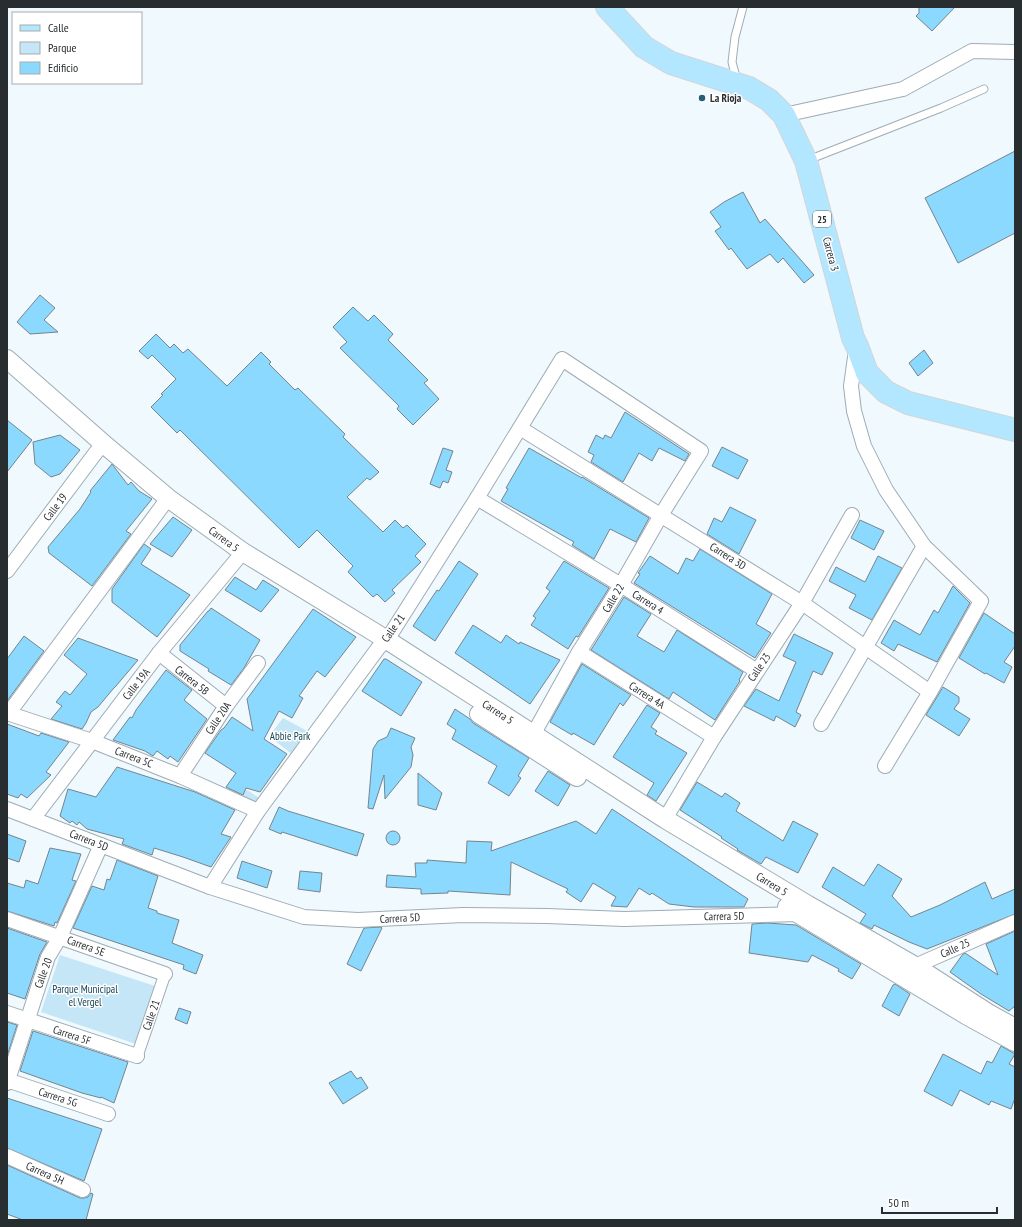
<svg xmlns="http://www.w3.org/2000/svg" width="1022" height="1227" font-family="'PT Sans Narrow',sans-serif">
<style>
.green{fill:#c4e6f7}
.building{fill:#8cd9ff;stroke:#76848b}
.lines{fill:none;stroke-linecap:round;stroke-linejoin:round}
.service-casing{stroke:#9eacb4;stroke-width:9}
.pedestrian-casing{stroke:#9eacb4;stroke-width:13}
.minor-casing{stroke:#9eacb4;stroke-width:16}
.tertiary-casing{stroke:#9eacb4;stroke-width:20}
.primary-casing{stroke:#d4d5d6;stroke-width:24}
.service{stroke:#fff;stroke-width:7}
.pedestrian{stroke:#fff;stroke-width:11}
.minor{stroke:#fff;stroke-width:14}
.tertiary{stroke:#fff;stroke-width:18}
.primary{stroke:#b3e6ff;stroke-width:22}
.poi-dot{fill:#245d77;stroke:#fff;stroke-width:1.5}
.labels{text-anchor:middle;stroke-width:3;stroke-linejoin:round;paint-order:stroke}
.shield{fill:#fff;stroke:#686c6e;stroke-width:1}
.shield-label{font-size:10px;font-weight:bold;fill:#282d30}
.poi-label{font-size:11px;font-weight:bold;fill:#282d30;stroke:#fff;text-anchor:start}
.street-label{font-size:11px;fill:#282d30;stroke:#fff}
.park-label{font-size:11px;fill:#164255;stroke:#fff}
</style>
<rect width="100%" height="100%" fill="#f0f9fe"/>
<g class="green">
<polygon points="283,718 309,732 295,756 255,806 225,793 230,784 249,791 259,798 293,755 269,736"/>
<polygon points="60,955 155,986 136,1044 41,1012"/>
</g>
<g class="building">
<polygon points="919,7 955,7 932,31 916,16 919,13"/>
<polygon points="1015,151 1015,233 958,263 925,198"/>
<polygon points="743,192 760,223 765,219 814,275 804,283 783,258 778,263 770,254 747,269 731,248 729,250 715,231 721,227 710,212 724,202"/>
<polygon points="40,295 55,308 44,320 58,332 30,334 17,322"/>
<polygon points="353,307 368,321 374,315 393,334 388,340 428,380 424,383 439,399 413,425 397,409 399,406 340,348 347,342 333,327"/>
<polygon points="156,334 170,348 174,344 183,353 188,349 227,386 261,352 271,362 269,364 295,390 298,388 345,434 343,437 379,472 370,480 367,478 347,497 383,532 395,520 403,528 407,525 426,544 415,556 421,562 392,590 395,593 385,602 377,594 373,597 348,572 353,566 317,530 299,548 180,430 177,433 151,407 163,395 161,394 176,379 152,355 148,359 139,351"/>
<polygon points="924,350 933,363 918,376 909,363"/>
<polygon points="625,412 689,454 685,461 659,448 652,461 639,453 623,482 591,462 594,455 588,452 596,435 603,439 605,435 611,438"/>
<polygon points="7,420 32,440 7,472"/>
<polygon points="60,435 80,450 60,474 51,477 35,464 33,442"/>
<polygon points="722,447 748,460 738,479 712,466"/>
<polygon points="443,448 453,451 446,470 452,472 448,483 443,481 440,488 430,484"/>
<polygon points="529,448 582,478 582,477 649,518 636,542 610,529 594,559 572,545 574,542 501,501 508,489 506,488"/>
<polygon points="112,464 128,485 131,482 139,491 152,499 126,531 131,534 92,586 49,553 48,547 80,509 91,492 90,491"/>
<polygon points="730,507 756,520 739,554 707,534 714,518 722,522"/>
<polygon points="173,517 192,530 172,557 150,544"/>
<polygon points="860,520 884,531 874,550 851,538"/>
<polygon points="144,544 151,549 141,564 190,595 157,637 112,602 112,589"/>
<polygon points="700,549 772,594 756,624 771,633 755,658 634,583 640,574 638,573 650,556 678,574 686,558 693,561"/>
<polygon points="878,556 902,568 872,620 849,608 856,595 829,581 836,567 865,582"/>
<polygon points="459,561 478,574 435,641 413,626 437,590 439,591"/>
<polygon points="564,561 609,588 578,637 576,636 568,649 531,625 536,618 533,616 550,591 546,588"/>
<polygon points="235,577 256,590 263,580 279,590 261,612 225,590"/>
<polygon points="953,586 970,603 937,662 898,644 894,651 881,643 894,620 920,635 934,610 938,613"/>
<polygon points="624,597 651,614 637,636 664,652 677,630 743,672 739,680 740,681 715,720 673,692 669,699 591,650"/>
<polygon points="211,608 260,640 244,668 231,685 208,671 209,669 180,651 180,645 208,611 209,611"/>
<polygon points="313,609 356,637 325,677 317,671 299,696 303,698 292,718 279,711 264,739 287,754 260,792 246,788 243,795 226,787 236,773 205,753 221,730 224,728 232,717 253,731 247,699"/>
<polygon points="984,613 1015,634 1015,646 1004,662 1012,667 1004,683 986,673 985,674 959,658"/>
<polygon points="473,625 501,643 506,635 519,644 520,642 560,660 530,704 455,653"/>
<polygon points="794,634 833,653 822,675 813,671 796,712 801,715 795,727 776,716 774,721 744,706 756,689 779,701 796,662 783,656"/>
<polygon points="24,636 44,651 7,701 7,659"/>
<polygon points="78,638 138,660 116,686 113,689 98,707 91,712 86,723 82,729 51,719 62,706 56,702 65,691 70,695 87,674 64,655"/>
<polygon points="384,659 386,659 422,682 401,716 362,691"/>
<polygon points="582,664 631,695 623,706 620,703 594,745 573,733 572,735 550,722"/>
<polygon points="166,670 192,690 184,700 207,719 178,762 170,756 168,759 157,751 153,756 145,751 113,740 130,717 132,718 136,710"/>
<polygon points="943,687 959,697 959,702 954,709 970,719 959,736 926,715"/>
<polygon points="647,705 660,713 651,727 657,731 655,734 687,753 656,801 647,795 654,783 613,757"/>
<polygon points="455,709 470,719 473,723 529,758 518,776 521,778 509,796 488,783 497,766 452,739 456,730 447,724"/>
<polygon points="7,724 39,736 41,733 69,742 46,772 51,775 27,798 21,794 18,798 7,794"/>
<polygon points="391,728 415,738 411,747 413,755 411,767 385,799 384,775 373,809 368,808 373,749 378,741 387,737"/>
<polygon points="117,767 195,792 235,810 221,834 231,837 211,867 183,857 154,848 152,855 122,844 124,839 87,829 79,822 77,825 72,821 70,823 60,816 68,789 96,797"/>
<polygon points="548,771 570,785 558,806 535,791"/>
<polygon points="418,773 442,793 436,810 418,805"/>
<polygon points="697,782 722,797 725,793 740,803 736,811 783,841 793,821 818,834 798,873 766,857 761,864 737,850 738,849 721,838 722,837 680,810"/>
<polygon points="279,807 288,811 364,834 357,856 282,832 281,834 269,829"/>
<polygon points="612,809 748,899 744,907 694,907 669,904 652,893 650,895 639,888 627,907 611,906 616,897 593,883 581,902 566,892 568,889 511,862 510,895 448,891 448,893 421,894 421,889 386,887 387,875 416,877 415,863 427,863 427,860 466,863 467,841 492,842 491,851 576,821 596,834"/>
<circle cx="393" cy="838" r="7"/>
<polygon points="7,834 26,841 19,862 7,858"/>
<polygon points="50,848 81,854 72,880 76,881 57,923 55,922 54,926 7,911 7,883 24,888 26,880 38,884"/>
<polygon points="117,860 158,876 148,908 157,911 157,913 179,920 172,943 203,955 196,974 183,969 184,965 73,928 92,886 104,890 107,879 110,880"/>
<polygon points="242,861 272,871 267,888 237,878"/>
<polygon points="878,864 902,879 892,896 911,917 940,905 985,882 992,899 1015,889 1015,914 927,949 909,942 874,925 872,929 860,923 866,914 822,887 833,867 864,886"/>
<polygon points="300,871 322,873 320,892 298,889"/>
<polygon points="767,923 796,925 861,964 852,979 838,971 839,969 812,955 808,962 749,953 752,924"/>
<polygon points="381,927 382,928 361,971 347,964 364,928"/>
<polygon points="7,928 47,942 40,954 25,999 7,993"/>
<polygon points="1015,931 1015,1006 1009,1011 981,994 950,972 963,954 965,953 998,975 986,944"/>
<polygon points="895,984 910,994 899,1016 882,1006 893,985"/>
<polygon points="179,1008 191,1012 187,1024 175,1019"/>
<polygon points="7,1022 17,1025 7,1056"/>
<polygon points="33,1031 128,1062 114,1103 101,1097 101,1098 82,1093 20,1071"/>
<polygon points="1001,1046 1015,1054 1009,1064 1015,1067 1015,1098 1011,1109 991,1101 989,1105 960,1090 952,1106 924,1091 943,1054 981,1074 987,1061 992,1063"/>
<polygon points="351,1071 357,1079 361,1077 368,1088 343,1104 329,1083"/>
<polygon points="7,1098 102,1129 84,1181 7,1148"/>
<polygon points="7,1165 80,1198 84,1198 88,1197 91,1193 93,1194 86,1220 23,1220 7,1214"/>
</g>
<g class="lines">
<defs>
<g id="service">
<polyline points="737,81 732,62 735,37 743,7"/>
<polyline points="808,160 941,108 984,89"/>
</g>
<polyline id="pedestrian" points="137,1056 165,974"/>
<g id="minor">
<polyline points="784,115 903,89 972,51 1015,52"/>
<polyline points="856,350 851,386 854,411 864,446 886,490 924,546 981,601 930,692 885,766"/>
<polyline points="520,428 802,603 930,692"/>
<polyline points="477,498 621,585 757,671"/>
<polyline points="7,571 97,451 105,445"/>
<polyline points="579,652 714,737"/>
<polyline points="159,653 226,706"/>
<polyline points="7,713 92,741 180,776 258,811"/>
<polyline points="8,714 163,505"/>
<polyline points="821,724 924,546"/>
<polyline points="180,776 226,706 258,663"/>
<polyline points="7,809 210,887 304,917 358,920 463,915 547,916 624,919 799,914 801,913"/>
<polyline points="33,819 159,653 243,552"/>
<polyline points="665,819 714,737 802,603 852,515"/>
<polyline points="210,887 258,811 379,647 387,640 477,498 562,359 701,451 661,515 621,585 579,652 529,742"/>
<polyline points="7,919 165,974"/>
<polyline points="907,968 915,966 1015,922"/>
<polyline points="7,1013 137,1056"/>
<polyline points="7,1080 108,1114"/>
<polyline points="7,1083 48,957 60,937 101,845"/>
<polyline points="7,1156 83,1190"/>
</g>
<g id="tertiary">
<polyline points="7,359 105,445 168,498 243,552 387,640 665,819 808,905 915,966 988,1013 1015,1028"/>
<polyline points="479,714 577,777"/>
<polyline points="787,907 966,1015 1015,1042"/>
</g>
<polyline id="primary" points="607,7 644,47 671,63 749,88 769,100 784,115 806,161 853,338 857,346 867,373 886,392 908,403 1015,430"/>
</defs>
<use href="#service" class="service-casing"/>
<use href="#pedestrian" class="pedestrian-casing"/>
<use href="#minor" class="minor-casing"/>
<use href="#tertiary" class="tertiary-casing"/>
<use href="#primary" class="primary-casing"/>
<use href="#service" class="service"/>
<use href="#pedestrian" class="pedestrian"/>
<use href="#minor" class="minor"/>
<use href="#tertiary" class="tertiary"/>
<use href="#primary" class="primary"/>
</g>
<circle class="poi-dot" cx="702" cy="98" r="4"/>
<g class="labels">
<rect class="shield" x="813" y="211" width="18" height="16" rx="3"/>
<g class="shield-label">
<text x="822" y="223">25</text>
</g>
<g class="poi-label">
<text x="710" y="102">La Rioja</text>
</g>
<g class="street-label">
<text transform="translate(831 254) rotate(75)" y="4">Carrera 3</text>
<text transform="translate(55 507) rotate(-53)" y="4">Calle 19</text>
<text transform="translate(224 539) rotate(36)" y="4">Carrera 5</text>
<text transform="translate(728 556) rotate(32)" y="4">Carrera 3D</text>
<text transform="translate(613 598) rotate(-59)" y="4">Calle 22</text>
<text transform="translate(648 602) rotate(32)" y="4">Carrera 4</text>
<text transform="translate(393 628) rotate(-55)" y="4">Calle 21</text>
<text transform="translate(759 667) rotate(-56)" y="4">Calle 23</text>
<text transform="translate(192 680) rotate(38)" y="4">Carrera 5B</text>
<text transform="translate(136 684) rotate(-52)" y="4">Calle 19A</text>
<text transform="translate(647 695) rotate(32)" y="4">Carrera 4A</text>
<text transform="translate(498 712) rotate(33)" y="4">Carrera 5</text>
<text transform="translate(218 718) rotate(-56)" y="4">Calle 20A</text>
<text transform="translate(134 757) rotate(21)" y="4">Carrera 5C</text>
<text transform="translate(89 840) rotate(21)" y="4">Carrera 5D</text>
<text transform="translate(772 884) rotate(31)" y="4">Carrera 5</text>
<text transform="translate(724 916) rotate(-1)" y="4">Carrera 5D</text>
<text transform="translate(400 918) rotate(-3)" y="4">Carrera 5D</text>
<text transform="translate(86 946) rotate(20)" y="4">Carrera 5E</text>
<text transform="translate(955 948) rotate(-24)" y="4">Calle 25</text>
<text transform="translate(43 973) rotate(-70)" y="4">Calle 20</text>
<text transform="translate(151 1015) rotate(-71)" y="4">Calle 21</text>
<text transform="translate(72 1035) rotate(18)" y="4">Carrera 5F</text>
<text transform="translate(58 1097) rotate(18)" y="4">Carrera 5G</text>
<text transform="translate(45 1173) rotate(24)" y="4">Carrera 5H</text>
</g>
<g class="park-label">
<text x="290" y="740">Abbie Park</text>
<text x="85" y="993">Parque Municipal<tspan x="85" dy="13">el Vergel</tspan></text>
</g>
</g>
<rect width="1022" height="1227" fill="none" stroke="#282d30" stroke-width="16"/>
<rect x="12" y="12" width="130" height="72" fill="#ffffff" stroke="#a9abac"/>
<rect x="20" y="25" width="20" height="6" fill="#b3e6ff" stroke="#a9abac"/>
<text x="48" y="32" font-size="12" fill="#282d30">Calle</text>
<rect x="20" y="42" width="20" height="12" fill="#c4e6f7" stroke="#a9abac"/>
<text x="48" y="52" font-size="12" fill="#282d30">Parque</text>
<rect x="20" y="62" width="20" height="12" fill="#8cd9ff" stroke="#a9abac"/>
<text x="48" y="72" font-size="12" fill="#282d30">Edificio</text>
<path d="M882 1207v6h115v-6" fill="none" stroke="#282d30" stroke-width="2"/>
<text x="888" y="1207" font-size="12" fill="#282d30" stroke="#ffffff" stroke-width="3" paint-order="stroke">50 m</text>
</svg>
